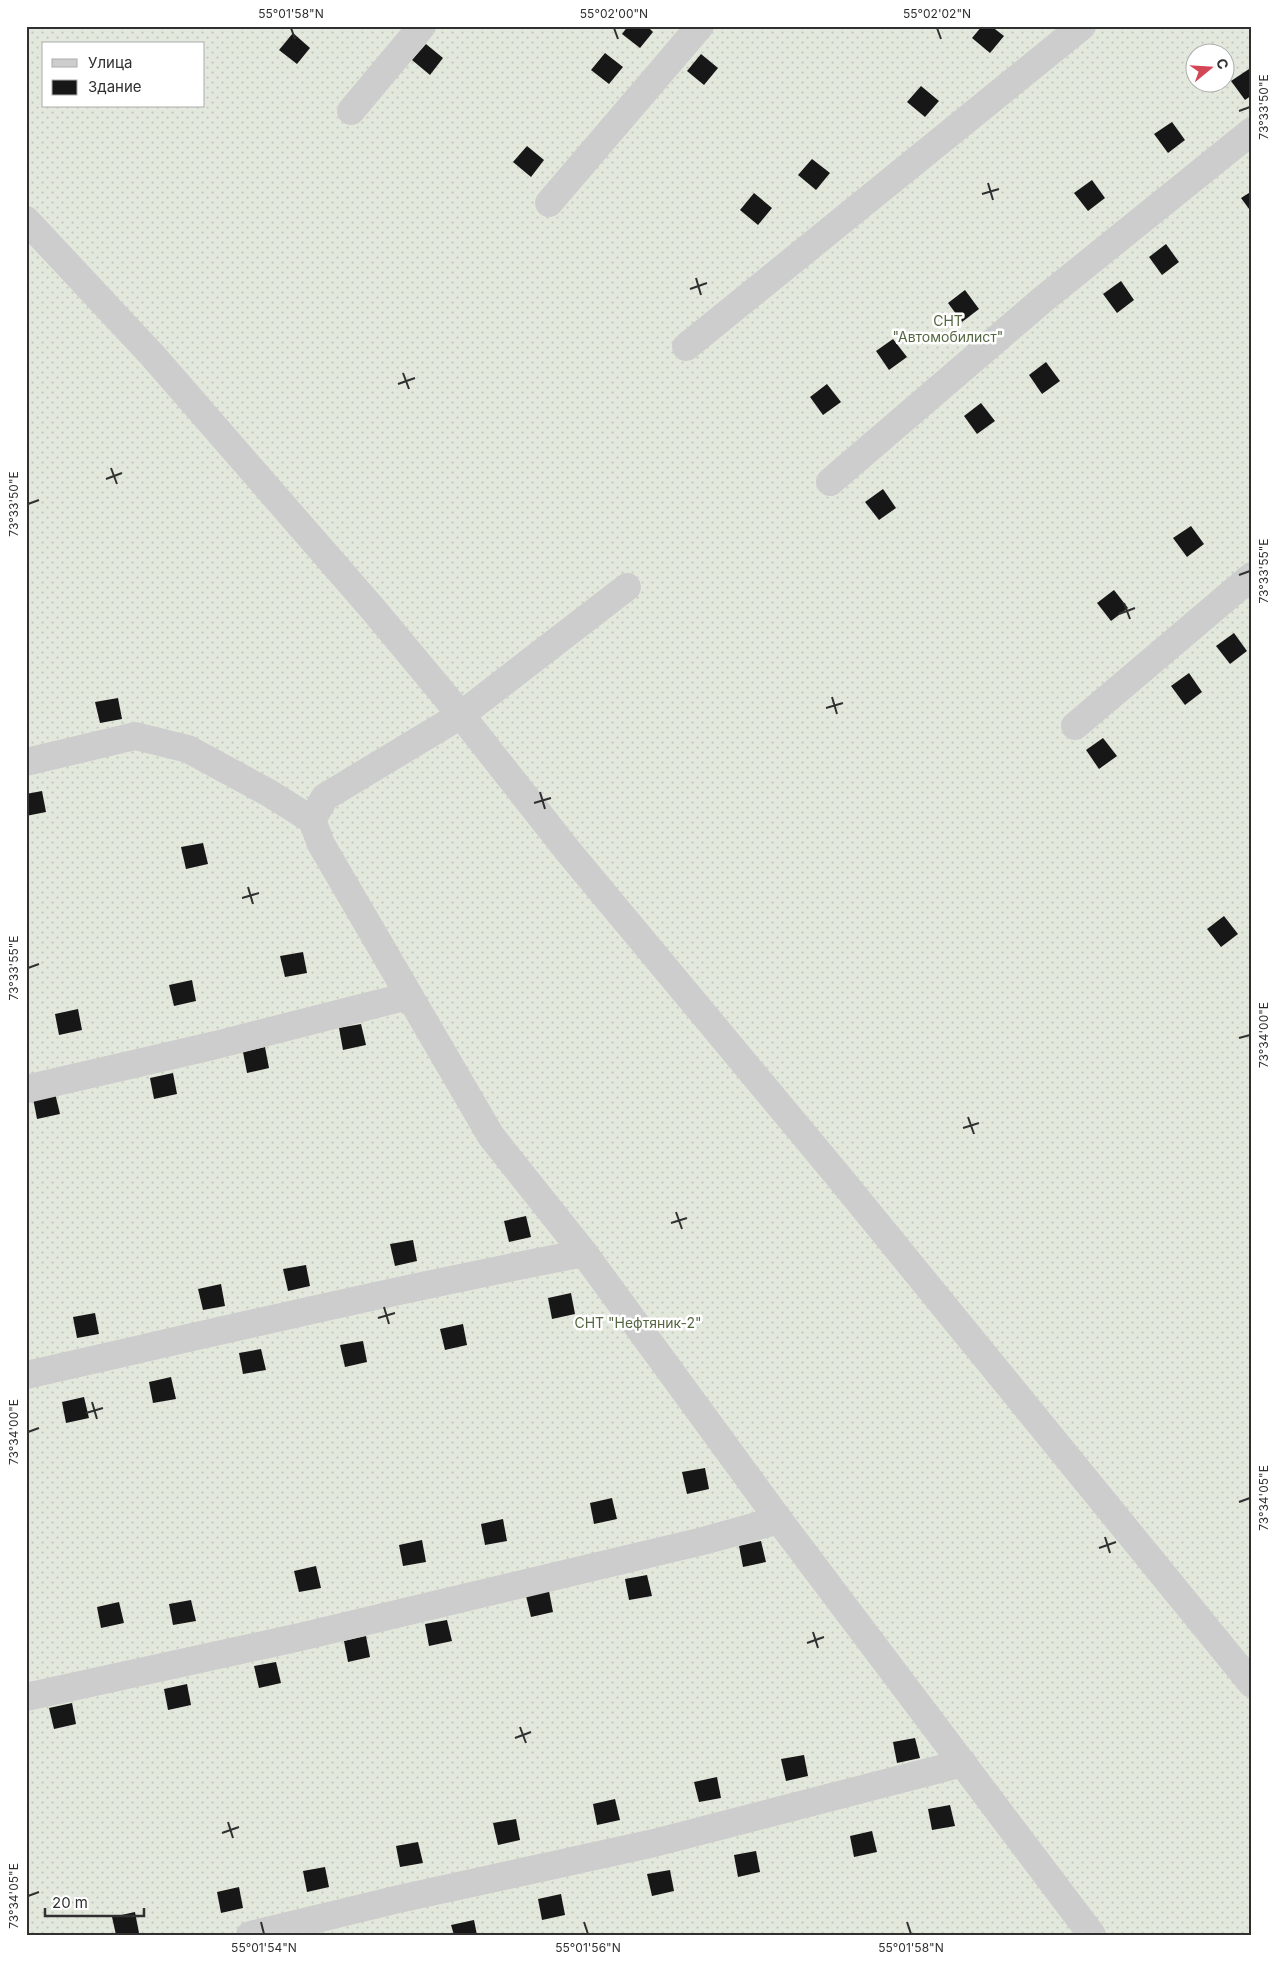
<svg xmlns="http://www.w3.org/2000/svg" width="1278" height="1961" font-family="Inter,sans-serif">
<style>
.garden{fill:url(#garden-dots);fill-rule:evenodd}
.building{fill:#171717}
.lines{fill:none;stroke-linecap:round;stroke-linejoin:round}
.minor{stroke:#cdcdcd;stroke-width:28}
.ticks{fill:none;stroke:#303030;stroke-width:2}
.labels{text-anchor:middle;stroke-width:5;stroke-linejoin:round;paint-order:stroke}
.park-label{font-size:14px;fill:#556742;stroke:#fff}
.neatline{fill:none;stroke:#303030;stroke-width:2}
.ticks-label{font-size:12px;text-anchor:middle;fill:#303030}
</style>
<defs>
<pattern id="garden-dots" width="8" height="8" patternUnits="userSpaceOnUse" patternTransform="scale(1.25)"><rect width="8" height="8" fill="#e3e8dd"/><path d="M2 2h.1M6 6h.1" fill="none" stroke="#c3c7be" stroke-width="1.8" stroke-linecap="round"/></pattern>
</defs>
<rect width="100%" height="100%" fill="#fff"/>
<path class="garden" d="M26 26H1252V1935H26ZM44 44H204V106H44ZM1196 52H1226V82H1196Z"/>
<g class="building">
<polygon points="628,26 647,26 653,32 640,48 622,34"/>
<polygon points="982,26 991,26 1004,36 990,53 972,38"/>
<polygon points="293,33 310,48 297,64 279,50"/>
<polygon points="426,44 443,58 430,75 412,60"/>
<polygon points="605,53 623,67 609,84 591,70"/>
<polygon points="701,54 718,68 704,85 687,71"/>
<polygon points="1249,69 1252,73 1252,95 1245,100 1231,81"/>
<polygon points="921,86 939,101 925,117 907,102"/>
<polygon points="1172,122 1185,140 1168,153 1154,134"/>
<polygon points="527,146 544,160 531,177 513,162"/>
<polygon points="812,159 830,173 816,190 798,175"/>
<polygon points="1092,180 1105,198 1088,211 1074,193"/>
<polygon points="1252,191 1252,213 1241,198"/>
<polygon points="754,193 772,208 758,225 740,210"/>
<polygon points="1166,244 1179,262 1162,275 1149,257"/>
<polygon points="1121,281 1134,300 1117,313 1103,294"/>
<polygon points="965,290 979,309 962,322 948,303"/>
<polygon points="893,339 907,357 889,370 876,351"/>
<polygon points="1046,362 1060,381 1042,394 1029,375"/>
<polygon points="827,384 841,402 823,415 810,397"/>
<polygon points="981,403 995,421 977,434 964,416"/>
<polygon points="883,489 896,508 879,520 865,502"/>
<polygon points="1191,526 1204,544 1187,557 1173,538"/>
<polygon points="1114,590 1128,608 1111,621 1097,603"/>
<polygon points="1234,633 1247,651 1230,664 1216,646"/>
<polygon points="1189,673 1202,692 1185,705 1171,686"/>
<polygon points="118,698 122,719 100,723 95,702"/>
<polygon points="1103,738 1117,756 1099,769 1086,750"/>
<polygon points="42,791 46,812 26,816 26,794"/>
<polygon points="203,843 208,864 186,869 181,847"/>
<polygon points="1224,916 1238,934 1221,947 1207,929"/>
<polygon points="303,952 307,973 285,977 280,956"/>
<polygon points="192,980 196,1001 174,1006 169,985"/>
<polygon points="78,1009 82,1030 59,1035 55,1014"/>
<polygon points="361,1024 366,1045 343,1050 339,1028"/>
<polygon points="265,1047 269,1068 247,1073 243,1052"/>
<polygon points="173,1073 177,1094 154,1099 150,1078"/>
<polygon points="55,1093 60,1114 37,1119 33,1098"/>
<polygon points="526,1216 531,1237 509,1242 504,1221"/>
<polygon points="413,1240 417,1261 395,1266 390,1244"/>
<polygon points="306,1265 310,1286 288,1291 283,1269"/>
<polygon points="221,1284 225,1306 203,1310 198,1289"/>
<polygon points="571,1293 575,1314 552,1319 548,1298"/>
<polygon points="95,1313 99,1334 77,1338 73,1317"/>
<polygon points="463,1324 467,1345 445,1350 440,1329"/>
<polygon points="363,1341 367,1362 345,1367 340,1345"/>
<polygon points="261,1349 266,1370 243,1374 239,1353"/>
<polygon points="171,1377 176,1399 153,1403 149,1382"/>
<polygon points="84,1397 89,1418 66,1423 62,1402"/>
<polygon points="705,1468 709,1489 687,1494 682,1472"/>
<polygon points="612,1498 617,1519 594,1524 590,1503"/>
<polygon points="503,1519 507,1541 485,1545 481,1524"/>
<polygon points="422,1540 426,1562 403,1566 399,1545"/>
<polygon points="761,1541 766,1562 743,1567 739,1546"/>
<polygon points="316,1566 321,1588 299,1592 294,1571"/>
<polygon points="647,1575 652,1596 629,1600 625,1579"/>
<polygon points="549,1591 553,1612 531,1617 526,1596"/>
<polygon points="191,1600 196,1621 173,1625 169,1604"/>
<polygon points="119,1602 124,1623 101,1628 97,1607"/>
<polygon points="447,1620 452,1641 429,1646 425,1624"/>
<polygon points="366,1636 370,1657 348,1662 344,1641"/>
<polygon points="276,1662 281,1683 259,1688 254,1666"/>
<polygon points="187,1684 191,1705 168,1710 164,1689"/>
<polygon points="72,1703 76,1724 54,1729 49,1708"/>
<polygon points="915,1738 920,1758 897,1763 893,1742"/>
<polygon points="804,1755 808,1776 786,1781 781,1759"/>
<polygon points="717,1777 721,1798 699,1802 694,1782"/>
<polygon points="615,1799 620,1820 597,1825 593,1804"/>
<polygon points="950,1805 955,1826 932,1830 928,1809"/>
<polygon points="516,1819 520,1840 498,1845 493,1823"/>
<polygon points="872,1831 877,1852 854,1857 850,1836"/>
<polygon points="418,1842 423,1863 400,1867 396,1846"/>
<polygon points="756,1851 760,1872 738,1877 734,1855"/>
<polygon points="325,1867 329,1887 307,1892 303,1871"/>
<polygon points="670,1870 674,1891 652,1896 647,1874"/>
<polygon points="239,1887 243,1908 221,1913 217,1892"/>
<polygon points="561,1894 565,1915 542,1920 538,1899"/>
<polygon points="135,1912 139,1933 116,1935 112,1917"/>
<polygon points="474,1920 477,1935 454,1935 451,1925"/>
</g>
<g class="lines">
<g class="minor">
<polyline points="351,111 422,26"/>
<polyline points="549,203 700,26"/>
<polyline points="26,220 153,356 372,608 461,715 568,851 839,1177 1252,1684"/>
<polyline points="686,347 1082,26"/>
<polyline points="830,482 1041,301 1252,131"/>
<polyline points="1075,726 1252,576"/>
<polyline points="26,762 135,736 188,749 269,793 312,820 321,844 491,1136 584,1253 779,1520 1092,1935"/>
<polyline points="312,820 325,797 461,715 627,587"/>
<polyline points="26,1089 216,1045 408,996"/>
<path d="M26 1375C212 1333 397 1289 584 1253"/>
<polyline points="26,1697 300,1637 703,1541 779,1520"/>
<polyline points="250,1935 399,1899 654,1843 963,1763"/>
</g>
</g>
<path class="ticks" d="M291 28 295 39M614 28 618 39M937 28 941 39M1239 111 1250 107M988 183 993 200M982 194 999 189M696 278 701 295M690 289 707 283M403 373 409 389M398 384 415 378M111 468 117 484M106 479 122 473M28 504 39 500M1239 575 1250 571M1124 603 1130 619M1119 614 1135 608M832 697 837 714M826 708 843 703M540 792 545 809M534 803 551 798M248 887 253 904M242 898 259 893M28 968 39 964M1239 1038 1250 1035M968 1117 974 1134M963 1128 979 1123M676 1212 682 1229M671 1223 687 1218M384 1307 389 1324M378 1318 395 1313M92 1402 97 1419M86 1413 103 1408M28 1432 39 1428M1239 1502 1250 1498M1105 1537 1110 1553M1099 1548 1116 1542M813 1632 818 1648M807 1643 824 1637M520 1727 526 1743M515 1738 531 1732M228 1822 233 1838M222 1833 239 1827M28 1896 39 1892M261 1922 264 1934M584 1922 588 1934M907 1922 911 1934"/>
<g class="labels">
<g class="park-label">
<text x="948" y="326">СНТ<tspan x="948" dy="16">"Автомобилист"</tspan></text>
<text x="638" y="1328">СНТ "Нефтяник-2"</text>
</g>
</g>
<rect width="1278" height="1961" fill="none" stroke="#ffffff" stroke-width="55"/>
<rect x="42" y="42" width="162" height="65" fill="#ffffff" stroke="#acacac"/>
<rect x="52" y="59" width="25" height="8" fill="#cdcdcd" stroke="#acacac"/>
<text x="88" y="68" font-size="15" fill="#303030">Улица</text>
<rect x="52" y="80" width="25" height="15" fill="#171717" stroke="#acacac"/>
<text x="88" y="92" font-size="15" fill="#303030">Здание</text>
<g transform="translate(1210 68) rotate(72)"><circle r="24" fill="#ffffff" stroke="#acacac"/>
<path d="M0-4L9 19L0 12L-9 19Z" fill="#d34656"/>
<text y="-8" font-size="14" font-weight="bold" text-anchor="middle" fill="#303030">С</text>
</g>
<path d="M45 1908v8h99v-8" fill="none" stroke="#303030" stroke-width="2.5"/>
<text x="52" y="1908" font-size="15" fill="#303030" stroke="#ffffff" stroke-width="4" paint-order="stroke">20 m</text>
<rect x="28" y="28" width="1222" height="1906" class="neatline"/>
<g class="ticks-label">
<text x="291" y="18">55°01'58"N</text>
<text x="614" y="18">55°02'00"N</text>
<text x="937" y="18">55°02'02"N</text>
<text transform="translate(1264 107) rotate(-90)" y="4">73°33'50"E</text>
<text transform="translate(14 504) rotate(-90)" y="4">73°33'50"E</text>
<text transform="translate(1264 571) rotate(-90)" y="4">73°33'55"E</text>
<text transform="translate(14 968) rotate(-90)" y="4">73°33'55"E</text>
<text transform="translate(1264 1035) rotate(-90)" y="4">73°34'00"E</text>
<text transform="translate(14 1432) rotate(-90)" y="4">73°34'00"E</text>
<text transform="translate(1264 1498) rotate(-90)" y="4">73°34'05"E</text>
<text transform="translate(14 1896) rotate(-90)" y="4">73°34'05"E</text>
<text x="264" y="1952">55°01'54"N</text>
<text x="588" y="1952">55°01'56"N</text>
<text x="911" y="1952">55°01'58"N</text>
</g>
</svg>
